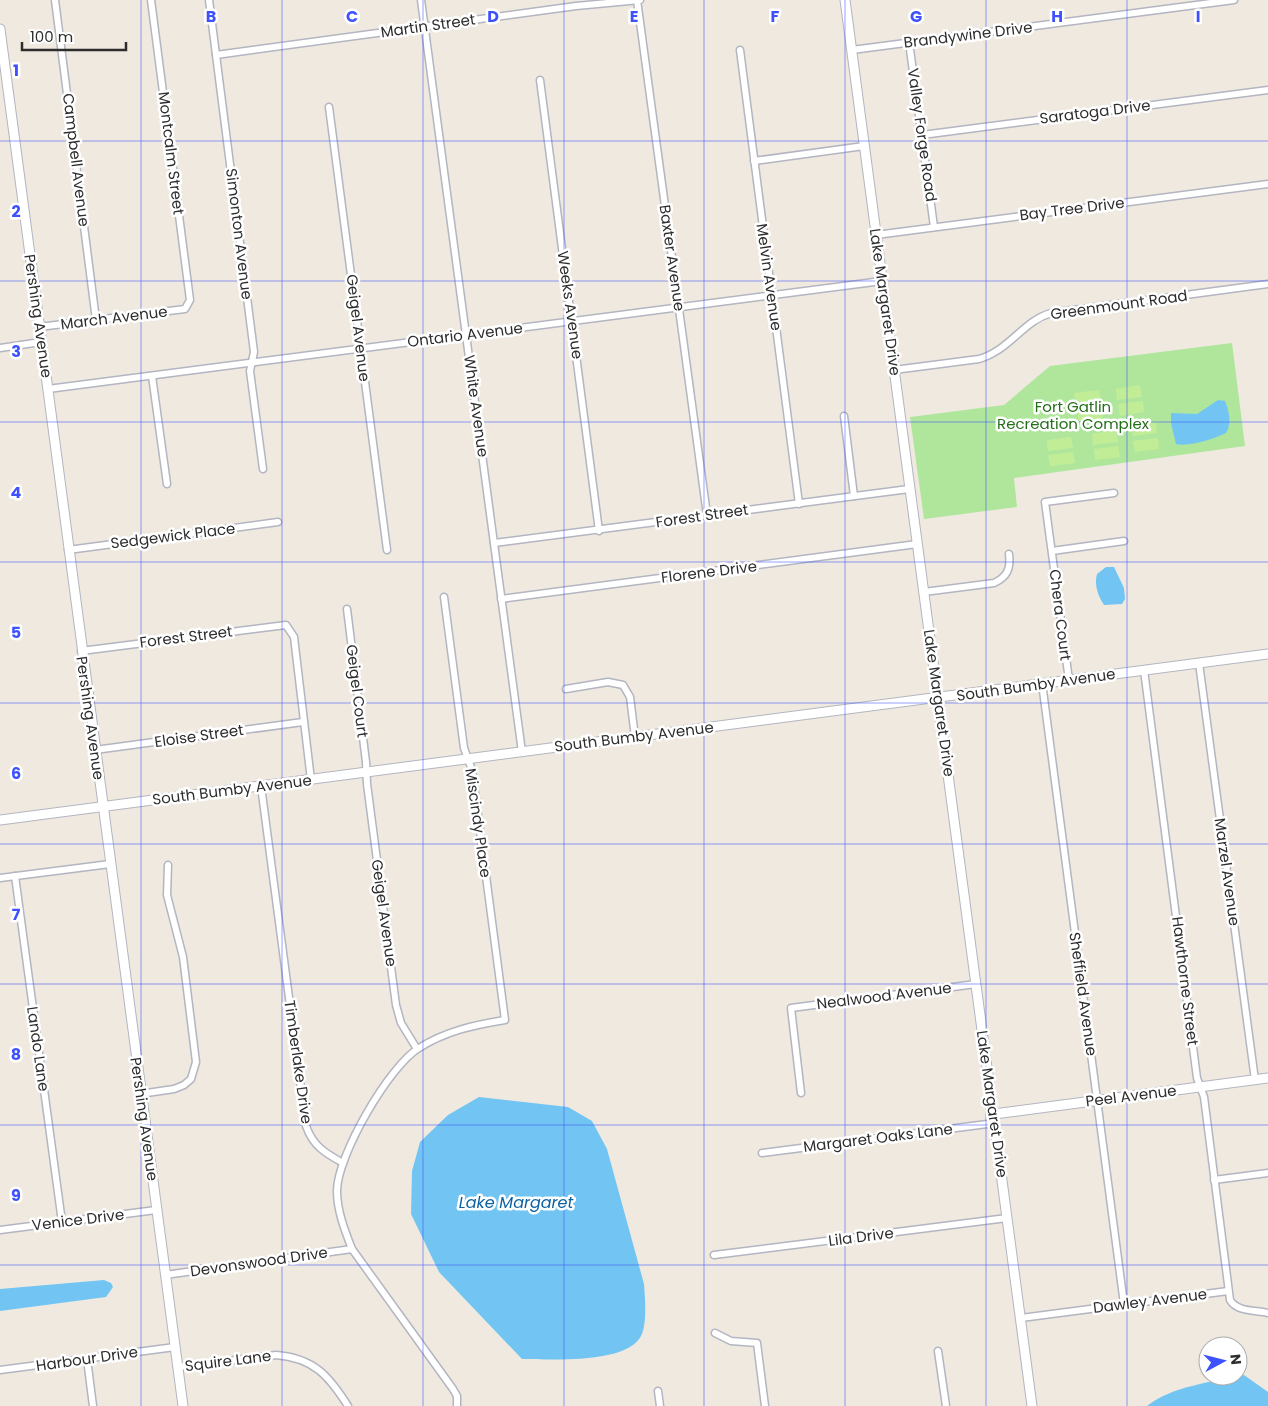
<svg xmlns="http://www.w3.org/2000/svg" width="1268" height="1406" font-family="Poppins,sans-serif">
<style>
.green{fill:#afe69c}
.pitch{fill:#c2ed97}
.water{fill:#72c5f2}
.lines{fill:none;stroke-linecap:round;stroke-linejoin:round}
.street-casing{stroke:#b3b5c1;stroke-width:9}
.secondary-casing{stroke:#b3b5c1;stroke-width:11}
.street{stroke:#fff;stroke-width:6}
.secondary{stroke:#fff;stroke-width:9}
.grid{fill:none;stroke:#3d51fe;stroke-width:1;stroke-opacity:0.55}
.labels{text-anchor:middle;stroke-width:5;stroke-linejoin:round;paint-order:stroke}
.street-label{font-size:15px;fill:#2d2d2d;stroke:#fff}
.park-label{font-size:15px;fill:#246e19;stroke:#fff}
.water-label{font-size:16px;font-style:italic;fill:#0a62a4;stroke:#fff}
.grid-label{font-size:16px;text-anchor:middle;font-weight:bold;fill:#3d51fe;stroke:#fff;stroke-width:5;stroke-linejoin:round;paint-order:stroke}
</style>
<rect width="100%" height="100%" fill="#efe9e0"/>
<polygon class="green" points="1232,343 1245,446 1014,478 1017,507 924,519 910,417 1004,405 1050,366"/>
<g class="pitch">
<polygon points="1140,385 1142,397 1117,400 1116,389"/>
<polygon points="1099,390 1101,401 1076,404 1074,393"/>
<polygon points="1143,401 1144,412 1120,416 1118,404"/>
<polygon points="1102,409 1103,420 1079,423 1077,412"/>
<polygon points="1156,422 1157,433 1133,436 1131,425"/>
<polygon points="1116,430 1118,442 1093,445 1092,434"/>
<polygon points="1071,437 1073,448 1048,451 1047,440"/>
<polygon points="1158,438 1159,449 1135,452 1133,441"/>
<polygon points="1118,446 1120,457 1095,460 1094,449"/>
<polygon points="1073,452 1075,463 1050,466 1048,455"/>
</g>
<g class="water">
<path d="M1218 400 1225 401C1229 411 1232 423 1226 433 1213 439 1190 447 1176 444L1171 423V413L1197 414Z"/>
<path d="M1106 567H1114L1124 588 1125 599 1122 604 1104 605C1098 596 1094 585 1097 574Z"/>
<path d="M479 1097 568 1107 592 1121 607 1149 644 1284C645 1298 647 1320 642 1334 629 1365 549 1359 522 1359L439 1272 411 1214 412 1171 420 1142 448 1115Z"/>
<polygon points="104,1280 111,1283 113,1287 106,1297 0,1311 0,1289"/>
<path d="M1244 1375 1268 1392V1406H1147C1172 1386 1213 1382 1244 1375Z"/>
</g>
<g class="lines">
<defs>
<g id="street">
<polyline points="55,0 96,320"/>
<polyline points="209,0 254,352 250,371 263,469"/>
<polyline points="421,0 522,752"/>
<polyline points="637,0 707,515"/>
<polyline points="909,42 934,227"/>
<polyline points="740,50 799,504"/>
<polyline points="852,50 1234,0"/>
<polyline points="216,55 576,6 640,0"/>
<polyline points="540,80 599,531"/>
<polyline points="329,107 387,550"/>
<polyline points="922,135 1268,90"/>
<polyline points="754,161 864,146"/>
<polyline points="876,235 1268,184"/>
<polyline points="39,327 185,309 190,300 151,0"/>
<polyline points="0,348 41,342"/>
<path d="M894 370 979 359C1010 350 1023 321 1051 313L1268 284"/>
<polyline points="152,376 167,484"/>
<polyline points="48,389 882,281"/>
<polyline points="844,416 854,496"/>
<polyline points="494,543 909,489"/>
<polyline points="68,550 278,522"/>
<polyline points="1052,551 1124,541"/>
<path d="M924 592 994 583C1007 577 1011 569 1009 554"/>
<path d="M444 597 464 748 472 770 505 1020C474 1025 446 1031 419 1048 389 1066 337 1156 337 1191 337 1211 345 1231 352 1249L453 1389 457 1396V1406"/>
<polyline points="501,599 917,544"/>
<polyline points="347,609 366,762 367,784 396,1005 401,1023 417,1049"/>
<polyline points="81,651 286,625 294,637 311,780"/>
<polyline points="1199,663 1255,1080"/>
<path d="M1144 670 1197 1078 1204 1097 1230 1300C1237 1312 1255 1310 1268 1313"/>
<polyline points="1069,680 1045,502 1114,493"/>
<polyline points="1042,683 1124,1304"/>
<polyline points="566,689 608,682 623,685 630,697 635,737"/>
<polyline points="95,750 303,722"/>
<path d="M261 786 306 1126C313 1146 325 1153 343 1163"/>
<polyline points="15,876 62,1222"/>
<polyline points="0,878 110,864"/>
<polyline points="801,1093 791,1008 976,984"/>
<polyline points="140,1094 174,1089 184,1085 191,1079 196,1062 183,957 167,895 168,865"/>
<polyline points="762,1153 995,1123"/>
<polyline points="1214,1180 1268,1173"/>
<polyline points="0,1230 156,1210"/>
<polyline points="714,1255 1007,1218"/>
<polyline points="165,1275 352,1249"/>
<polyline points="1021,1318 1228,1291"/>
<polyline points="715,1333 731,1341 757,1343 765,1406"/>
<polyline points="938,1351 946,1406"/>
<polyline points="87,1359 93,1406"/>
<path d="M177 1367 276 1355C314 1358 329 1376 348 1406"/>
<polyline points="0,1370 175,1347"/>
<polyline points="658,1391 660,1406"/>
</g>
<g id="secondary">
<polyline points="845,0 1032,1406"/>
<polyline points="0,29 183,1406"/>
<polyline points="0,820 1268,654"/>
<polyline points="994,1114 1268,1078"/>
</g>
</defs>
<use href="#street" class="street-casing"/>
<use href="#secondary" class="secondary-casing"/>
<use href="#street" class="street"/>
<use href="#secondary" class="secondary"/>
</g>
<path class="grid" d="M141 0V1406M282 0V1406M423 0V1406M564 0V1406M704 0V1406M845 0V1406M986 0V1406M1127 0V1406M0 141H1268M0 281H1268M0 422H1268M0 562H1268M0 703H1268M0 844H1268M0 984H1268M0 1125H1268M0 1265H1268"/>
<g class="labels">
<g class="street-label">
<text transform="translate(428 26) rotate(-8)" y="5">Martin Street</text>
<text transform="translate(968 35) rotate(-7)" y="5">Brandywine Drive</text>
<text transform="translate(1095 112) rotate(-7)" y="5">Saratoga Drive</text>
<text transform="translate(922 135) rotate(82)" y="5">Valley Forge Road</text>
<text transform="translate(171 153) rotate(83)" y="5">Montcalm Street</text>
<text transform="translate(76 160) rotate(83)" y="5">Campbell Avenue</text>
<text transform="translate(1072 209) rotate(-7)" y="5">Bay Tree Drive</text>
<text transform="translate(239 234) rotate(83)" y="5">Simonton Avenue</text>
<text transform="translate(672 258) rotate(82)" y="5">Baxter Avenue</text>
<text transform="translate(769 277) rotate(82)" y="5">Melvin Avenue</text>
<text transform="translate(885 302) rotate(82)" y="5">Lake Margaret Drive</text>
<text transform="translate(570 305) rotate(82)" y="5">Weeks Avenue</text>
<text transform="translate(1119 305) rotate(-8)" y="5">Greenmount Road</text>
<text transform="translate(38 316) rotate(82)" y="5">Pershing Avenue</text>
<text transform="translate(114 318) rotate(-7)" y="5">March Avenue</text>
<text transform="translate(358 328) rotate(83)" y="5">Geigel Avenue</text>
<text transform="translate(465 335) rotate(-7)" y="5">Ontario Avenue</text>
<text transform="translate(476 406) rotate(82)" y="5">White Avenue</text>
<text transform="translate(702 516) rotate(-8)" y="5">Forest Street</text>
<text transform="translate(173 536) rotate(-7)" y="5">Sedgewick Place</text>
<text transform="translate(709 572) rotate(-7)" y="5">Florene Drive</text>
<text transform="translate(1060 615) rotate(83)" y="5">Chera Court</text>
<text transform="translate(186 637) rotate(-7)" y="5">Forest Street</text>
<text transform="translate(1036 685) rotate(-8)" y="5">South Bumby Avenue</text>
<text transform="translate(357 691) rotate(83)" y="5">Geigel Court</text>
<text transform="translate(939 703) rotate(82)" y="5">Lake Margaret Drive</text>
<text transform="translate(90 718) rotate(82)" y="5">Pershing Avenue</text>
<text transform="translate(199 736) rotate(-8)" y="5">Eloise Street</text>
<text transform="translate(634 737) rotate(-7)" y="5">South Bumby Avenue</text>
<text transform="translate(232 790) rotate(-7)" y="5">South Bumby Avenue</text>
<text transform="translate(478 823) rotate(82)" y="5">Miscindy Place</text>
<text transform="translate(1227 872) rotate(82)" y="5">Marzel Avenue</text>
<text transform="translate(384 913) rotate(82)" y="5">Geigel Avenue</text>
<text transform="translate(1185 981) rotate(83)" y="5">Hawthorne Street</text>
<text transform="translate(1083 994) rotate(82)" y="5">Sheffield Avenue</text>
<text transform="translate(884 996) rotate(-7)" y="5">Nealwood Avenue</text>
<text transform="translate(38 1049) rotate(82)" y="5">Lando Lane</text>
<text transform="translate(298 1062) rotate(82)" y="5">Timberlake Drive</text>
<text transform="translate(1131 1096) rotate(-7)" y="5">Peel Avenue</text>
<text transform="translate(992 1104) rotate(82)" y="5">Lake Margaret Drive</text>
<text transform="translate(144 1119) rotate(82)" y="5">Pershing Avenue</text>
<text transform="translate(878 1138) rotate(-7)" y="5">Margaret Oaks Lane</text>
<text transform="translate(78 1220) rotate(-7)" y="5">Venice Drive</text>
<text transform="translate(861 1237) rotate(-7)" y="5">Lila Drive</text>
<text transform="translate(259 1262) rotate(-8)" y="5">Devonswood Drive</text>
<text transform="translate(1150 1301) rotate(-7)" y="5">Dawley Avenue</text>
<text transform="translate(87 1359) rotate(-8)" y="5">Harbour Drive</text>
<text transform="translate(228 1361) rotate(-7)" y="5">Squire Lane</text>
</g>
<g class="park-label">
<text x="1073" y="412">Fort Gatlin<tspan x="1073" dy="17">Recreation Complex</tspan></text>
</g>
<g class="water-label">
<text x="516" y="1208">Lake Margaret</text>
</g>
</g>
<g class="grid-label">
<text x="211" y="22">B</text>
<text x="352" y="22">C</text>
<text x="493" y="22">D</text>
<text x="634" y="22">E</text>
<text x="775" y="22">F</text>
<text x="916" y="22">G</text>
<text x="1057" y="22">H</text>
<text x="1198" y="22">I</text>
<text x="16" y="76">1</text>
<text x="16" y="217">2</text>
<text x="16" y="357">3</text>
<text x="16" y="498">4</text>
<text x="16" y="638">5</text>
<text x="16" y="779">6</text>
<text x="16" y="920">7</text>
<text x="16" y="1060">8</text>
<text x="16" y="1201">9</text>
</g>
<g transform="translate(1223 1361) rotate(83)"><circle r="24" fill="#ffffff" stroke="#ababab"/>
<path d="M0-4L9 19L0 12L-9 19Z" fill="#3d51fe"/>
<text y="-8" font-size="14" font-weight="bold" text-anchor="middle" fill="#2d2d2d">N</text>
</g>
<path d="M22 42v8h104v-8" fill="none" stroke="#2d2d2d" stroke-width="2.5"/>
<text x="30" y="42" font-size="15" fill="#2d2d2d" stroke="#ffffff" stroke-width="4" paint-order="stroke">100 m</text>
</svg>
